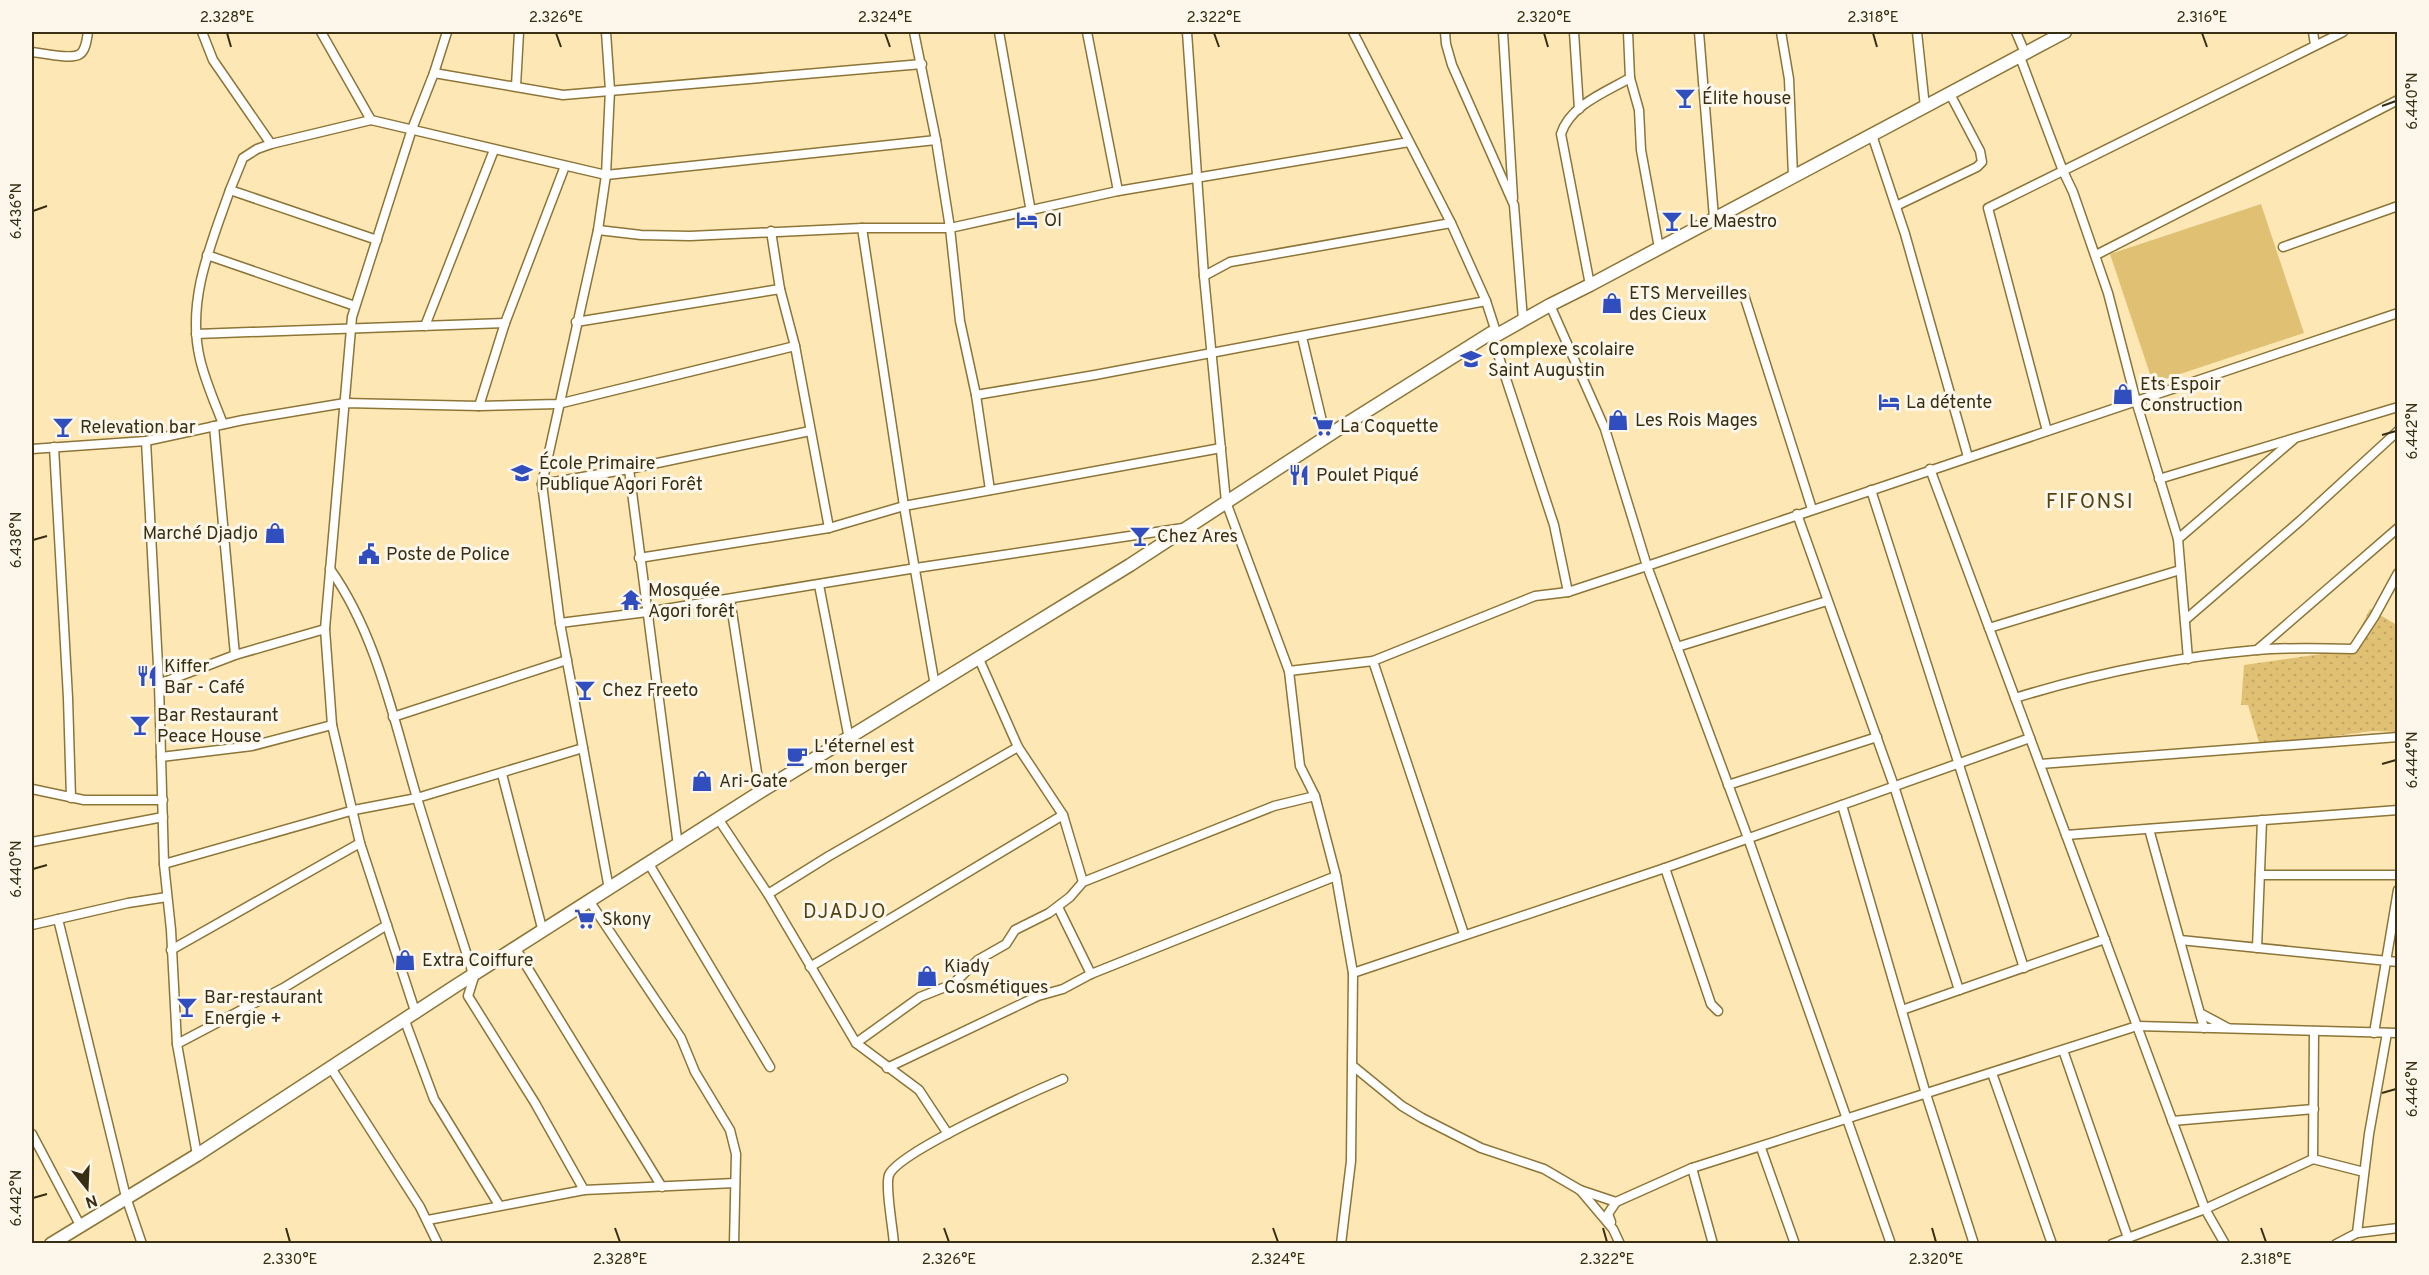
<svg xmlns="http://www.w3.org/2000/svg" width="2429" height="1275" font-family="Overpass,sans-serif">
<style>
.grass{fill:url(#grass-dots)}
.pitch{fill:#e0c174}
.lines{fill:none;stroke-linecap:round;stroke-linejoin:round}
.street-casing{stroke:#8d7537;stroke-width:11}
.secondary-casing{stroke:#8d7537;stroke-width:15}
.street{stroke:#fff;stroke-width:8}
.secondary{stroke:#fff;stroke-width:12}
.ticks{fill:none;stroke:#382e14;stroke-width:2}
.labels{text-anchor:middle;stroke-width:6;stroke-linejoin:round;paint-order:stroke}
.poi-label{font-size:18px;fill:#382e14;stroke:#fcf7ea;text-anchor:start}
.neighbourhood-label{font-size:20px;letter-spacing:1.5px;fill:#554312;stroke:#fcf7ea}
.quarter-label{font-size:21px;letter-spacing:1.5px;fill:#554312;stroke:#fcf7ea}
.neatline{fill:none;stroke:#382e14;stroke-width:2}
.ticks-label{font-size:15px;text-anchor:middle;fill:#382e14}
</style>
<defs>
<pattern id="grass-dots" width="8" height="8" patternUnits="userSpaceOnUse" patternTransform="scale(1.5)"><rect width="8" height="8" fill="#e0c174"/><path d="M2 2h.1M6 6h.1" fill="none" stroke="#c1a664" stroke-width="1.8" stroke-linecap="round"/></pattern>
</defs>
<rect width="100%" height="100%" fill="#fde8b5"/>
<polygon class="grass" points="2370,609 2397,625 2397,732 2373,731 2260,746 2248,705 2241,705 2244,665 2349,650"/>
<polygon class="pitch" points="2261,204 2304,333 2153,383 2110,254"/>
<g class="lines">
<defs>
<g id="street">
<polyline points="202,32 213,60 271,144"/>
<polyline points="321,32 371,120"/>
<polyline points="606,32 610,90 606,175 598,230 542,484 560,623 609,889"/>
<polyline points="914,32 936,140 950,228 960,321 976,395 990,490"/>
<polyline points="999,32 1031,212"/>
<polyline points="1087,32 1118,191"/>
<polyline points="1187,32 1204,276 1226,502 1289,671 1300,766 1315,796 1336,876 1353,973 1351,1161 1341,1244"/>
<polyline points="1353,32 1451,223 1486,301 1497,335"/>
<polyline points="1445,32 1446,44 1452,65 1514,205 1523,320"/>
<polyline points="1503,32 1513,198"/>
<polyline points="1574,32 1579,109"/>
<polyline points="1628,32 1630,78 1639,110 1641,150 1659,248"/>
<polyline points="1699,32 1714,218"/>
<polyline points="1781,32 1789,79 1793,176"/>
<polyline points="1917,32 1925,107"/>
<polyline points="2016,32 2025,53"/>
<polyline points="2313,32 2315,45"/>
<path d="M32 52C42 53 72 60 80 54 86 50 87 38 88 32"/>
<polyline points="2020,57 2063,171 2073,192 2108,293 2136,401 2178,539 2188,659"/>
<polyline points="434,73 563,95 922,64"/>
<polyline points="516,86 519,32"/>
<polyline points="1872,135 1905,234 1968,457"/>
<polyline points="1896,206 1977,167 1982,162 1980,151 1950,94"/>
<polyline points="862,228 904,506 935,686"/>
<polyline points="598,230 641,235 690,236 862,228 950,228 1118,191 1409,142"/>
<polyline points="771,231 780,289 795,346 829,528"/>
<polyline points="377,240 230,190 243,158 257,149 271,144 371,120 606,175 936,140"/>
<polyline points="2283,247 2398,206"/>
<polyline points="207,255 355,306"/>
<polyline points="2096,255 2398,100"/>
<polyline points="1204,276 1230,262 1451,223"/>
<path d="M1590 285 1561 134C1570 105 1606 92 1630 78"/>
<polyline points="1743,292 1812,509"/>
<polyline points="1550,305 1605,429 1647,566 1748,838 1891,1244"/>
<polyline points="576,322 780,289"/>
<polyline points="425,326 494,150"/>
<polyline points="1491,333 1554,525 1568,592"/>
<polyline points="196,334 505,323"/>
<polyline points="1302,337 1326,438"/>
<polyline points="976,395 1095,375 1486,301"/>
<polyline points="479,406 505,323 565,166"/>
<path d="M223 424C215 403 205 381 200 359 186 301 211 244 230 190"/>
<polyline points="214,426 235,655"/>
<polyline points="2047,431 1988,208 2343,32"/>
<polyline points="146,441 159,684"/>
<polyline points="54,447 68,698 71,798"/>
<polyline points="32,449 146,441 243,420 345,403 479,406 558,404 795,346"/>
<polyline points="629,469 678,846"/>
<polyline points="1930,469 2205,1209 2225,1244"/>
<polyline points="2159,479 2398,407"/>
<polyline points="542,484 629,469 810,431"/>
<polyline points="1871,490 2024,968"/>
<polyline points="1797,514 1894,786 1959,990"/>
<polyline points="2178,539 2293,440"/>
<polyline points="639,558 829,528 904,506 1221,448"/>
<path d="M330 569C377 635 394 721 417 798 435 858 455 917 474 977L468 996 535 1103 584 1190"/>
<polyline points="819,585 849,739"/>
<polyline points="730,599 760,792"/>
<polyline points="2185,620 2301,520 2398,431"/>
<polyline points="560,623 647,612 916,568 1183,528"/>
<polyline points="1989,628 2180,570"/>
<polyline points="1677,647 1827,601"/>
<polyline points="2257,650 2398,528"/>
<polyline points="979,659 1018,747 1063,815 1083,882"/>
<polyline points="1373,661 1464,934"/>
<polyline points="1289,671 1373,661 1535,596 1568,592 1647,566 2398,313"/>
<path d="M2015 698C2093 674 2175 657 2257 650 2288 647 2321 648 2353 649L2374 617 2398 573"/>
<polyline points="393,717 567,660"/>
<polyline points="161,757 252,746 332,725"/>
<polyline points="2040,764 2398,737"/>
<polyline points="502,774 543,932"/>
<polyline points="1728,785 1877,737"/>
<polyline points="32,789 84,800 163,800"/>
<polyline points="1842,805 1926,1094 1974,1244"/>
<polyline points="719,820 768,894 856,1043 919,1090 948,1134"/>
<polyline points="2149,829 2204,1028"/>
<polyline points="2066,835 2398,810"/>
<polyline points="32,842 163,817"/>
<polyline points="164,864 354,810 417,798 583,748"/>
<polyline points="649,864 770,1067"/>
<polyline points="1665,868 1711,1004 1718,1011"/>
<polyline points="2260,875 2398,875"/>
<polyline points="768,894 829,856 1018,747"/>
<polyline points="590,902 681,1038 695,1072 730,1130 736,1154 734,1244"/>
<polyline points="1058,907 1091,974"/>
<polyline points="58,919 126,1197 142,1244"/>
<polyline points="32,925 128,903 167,897"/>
<polyline points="2180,940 2398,962"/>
<polyline points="2257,948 2262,820"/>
<polyline points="516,949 662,1187"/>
<polyline points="171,950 360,843"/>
<polyline points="810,967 1063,815"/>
<polyline points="1353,973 1665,868 2030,738"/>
<polyline points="1902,1010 2105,939"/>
<polyline points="2200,1013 2228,1028"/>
<polyline points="416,1014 360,843 332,725 325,629 352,317 412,129 434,73 447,32"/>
<polyline points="405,1021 434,1099 499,1205"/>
<polyline points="2374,1033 2398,890"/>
<polyline points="856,1043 920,997 953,984 978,960 1006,944 1015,930 1049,913 1070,897 1083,882 1274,806 1315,796"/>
<polyline points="177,1044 285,987 387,925"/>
<polyline points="2063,1050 2128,1238"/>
<polyline points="1353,1066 1402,1106 1422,1118 1481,1148 1544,1169 1580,1190 1613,1229 1620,1244"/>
<polyline points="331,1068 420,1207 438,1244"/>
<polyline points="887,1068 1038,996 1063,989 1091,974 1336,876"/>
<polyline points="1992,1073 2052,1244"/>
<polyline points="2172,1121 2314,1109"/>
<polyline points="32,1134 80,1225"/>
<polyline points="1761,1148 1795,1244"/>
<polyline points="197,1155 177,1044 171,930 164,864 159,684 235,655 325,629"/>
<polyline points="2313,1159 2314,1031"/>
<polyline points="1692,1168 1713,1244"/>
<polyline points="1580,1190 1616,1202 1692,1168 2137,1026 2398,1033"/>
<polyline points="428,1220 584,1190 735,1183"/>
<polyline points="1611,1222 1608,1214 1616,1202"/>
<polyline points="2357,1233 2369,1134 2387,1033"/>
<path d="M894 1244C893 1229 885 1186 889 1175 898 1152 1035 1091 1063 1079"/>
<polyline points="2112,1244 2205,1209 2313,1159 2364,1172"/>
<polyline points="2336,1244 2357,1233 2398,1228"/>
</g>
<polyline id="secondary" points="51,1244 197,1155 457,985 760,792 1130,565 1343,426 1491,333 1497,335 1550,305 1590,285 2065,32"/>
</defs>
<use href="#street" class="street-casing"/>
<use href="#secondary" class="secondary-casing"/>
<use href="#street" class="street"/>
<use href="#secondary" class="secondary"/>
</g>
<path class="ticks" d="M227 33 231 47M556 33 561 47M885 33 890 47M1214 33 1219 47M1544 33 1548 47M1873 33 1877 47M2202 33 2207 47M2382 106 2396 101M33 211 47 206M2382 435 2396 431M33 540 47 536M2382 764 2396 760M33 869 47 865M2382 1093 2396 1089M33 1198 47 1194M286 1228 290 1242M615 1228 620 1242M944 1228 949 1242M1273 1228 1278 1242M1603 1228 1607 1242M1932 1228 1936 1242M2261 1228 2266 1242"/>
<defs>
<symbol id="bar-bare" viewBox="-9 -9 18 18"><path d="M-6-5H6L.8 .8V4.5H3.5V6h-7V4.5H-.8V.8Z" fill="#314ebf" stroke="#fcf7ea" stroke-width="2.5" paint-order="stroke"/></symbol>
<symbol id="hotel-bare" viewBox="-9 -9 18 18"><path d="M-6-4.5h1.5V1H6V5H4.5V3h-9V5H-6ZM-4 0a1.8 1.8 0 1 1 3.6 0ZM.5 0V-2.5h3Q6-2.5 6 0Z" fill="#314ebf" stroke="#fcf7ea" stroke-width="2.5" paint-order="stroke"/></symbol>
<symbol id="shop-bare" viewBox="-9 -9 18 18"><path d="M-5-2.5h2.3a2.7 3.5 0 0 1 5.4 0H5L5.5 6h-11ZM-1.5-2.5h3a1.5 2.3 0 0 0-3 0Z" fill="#314ebf" stroke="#fcf7ea" stroke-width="2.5" paint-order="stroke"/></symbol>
<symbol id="school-bare" viewBox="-9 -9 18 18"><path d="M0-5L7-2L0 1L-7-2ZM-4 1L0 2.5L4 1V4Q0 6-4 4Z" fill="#314ebf" stroke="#fcf7ea" stroke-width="2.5" paint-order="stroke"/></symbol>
<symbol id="supermarket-bare" viewBox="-9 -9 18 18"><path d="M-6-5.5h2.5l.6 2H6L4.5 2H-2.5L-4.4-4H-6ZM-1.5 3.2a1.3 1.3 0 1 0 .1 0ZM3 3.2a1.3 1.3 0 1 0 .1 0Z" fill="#314ebf" stroke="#fcf7ea" stroke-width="2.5" paint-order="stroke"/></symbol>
<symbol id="restaurant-bare" viewBox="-9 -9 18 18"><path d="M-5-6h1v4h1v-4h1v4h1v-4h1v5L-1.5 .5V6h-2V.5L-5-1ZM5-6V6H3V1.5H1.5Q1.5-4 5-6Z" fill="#314ebf" stroke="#fcf7ea" stroke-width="2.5" paint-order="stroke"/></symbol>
<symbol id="civic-bare" viewBox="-9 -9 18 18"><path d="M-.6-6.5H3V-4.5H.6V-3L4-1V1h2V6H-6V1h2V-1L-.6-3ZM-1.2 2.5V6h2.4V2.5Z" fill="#314ebf" stroke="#fcf7ea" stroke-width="2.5" paint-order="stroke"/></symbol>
<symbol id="temple-bare" viewBox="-9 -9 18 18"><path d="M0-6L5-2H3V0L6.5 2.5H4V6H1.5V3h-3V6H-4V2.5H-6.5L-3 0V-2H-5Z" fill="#314ebf" stroke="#fcf7ea" stroke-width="2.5" paint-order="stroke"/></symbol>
<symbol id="cafe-bare" viewBox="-9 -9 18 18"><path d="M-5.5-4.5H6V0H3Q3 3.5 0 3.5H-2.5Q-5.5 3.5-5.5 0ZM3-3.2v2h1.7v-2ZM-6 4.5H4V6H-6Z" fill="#314ebf" stroke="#fcf7ea" stroke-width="2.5" paint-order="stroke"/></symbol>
</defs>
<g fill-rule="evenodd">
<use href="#bar-bare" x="1670" y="83" width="30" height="30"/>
<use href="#hotel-bare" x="1012" y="205" width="30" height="30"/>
<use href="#bar-bare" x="1657" y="206" width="30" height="30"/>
<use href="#shop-bare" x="1597" y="288" width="30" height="30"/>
<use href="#school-bare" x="1456" y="344" width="30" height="30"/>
<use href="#shop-bare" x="2108" y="379" width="30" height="30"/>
<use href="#hotel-bare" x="1874" y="387" width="30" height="30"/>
<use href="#shop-bare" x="1603" y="405" width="30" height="30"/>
<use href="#supermarket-bare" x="1308" y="411" width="30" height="30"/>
<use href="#bar-bare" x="48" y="412" width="30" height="30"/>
<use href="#school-bare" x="507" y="458" width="30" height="30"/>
<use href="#restaurant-bare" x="1284" y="460" width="30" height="30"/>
<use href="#shop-bare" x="260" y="518" width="30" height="30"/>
<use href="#bar-bare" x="1125" y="521" width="30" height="30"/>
<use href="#civic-bare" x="354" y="539" width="30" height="30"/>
<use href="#temple-bare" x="616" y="585" width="30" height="30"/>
<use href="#restaurant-bare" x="132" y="661" width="30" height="30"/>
<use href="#bar-bare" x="570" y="675" width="30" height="30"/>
<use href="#bar-bare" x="125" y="710" width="30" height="30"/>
<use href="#cafe-bare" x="782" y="741" width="30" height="30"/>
<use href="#shop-bare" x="687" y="766" width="30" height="30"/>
<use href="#supermarket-bare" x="570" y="904" width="30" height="30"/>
<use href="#shop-bare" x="390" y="945" width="30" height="30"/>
<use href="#shop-bare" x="912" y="961" width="30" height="30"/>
<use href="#bar-bare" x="172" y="992" width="30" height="30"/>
</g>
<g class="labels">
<g class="poi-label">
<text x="1702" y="104">Élite house</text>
<text x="1044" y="226">Ol</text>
<text x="1689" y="227">Le Maestro</text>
<text x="1629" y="299">ETS Merveilles<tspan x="1629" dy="21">des Cieux</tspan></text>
<text x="1488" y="355">Complexe scolaire<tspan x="1488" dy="21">Saint Augustin</tspan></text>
<text x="2140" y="390">Ets Espoir<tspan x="2140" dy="21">Construction</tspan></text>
<text x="1906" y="408">La détente</text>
<text x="1635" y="426">Les Rois Mages</text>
<text x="1340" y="432">La Coquette</text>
<text x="80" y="433">Relevation bar</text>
<text x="539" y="469">École Primaire<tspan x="539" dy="21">Publique Agori Forêt</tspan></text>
<text x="1316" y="481">Poulet Piqué</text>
<text x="258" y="539" text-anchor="end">Marché Djadjo</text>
<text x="1157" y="542">Chez Ares</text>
<text x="386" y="560">Poste de Police</text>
<text x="648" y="596">Mosquée<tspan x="648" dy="21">Agori forêt</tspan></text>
<text x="164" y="672">Kiffer<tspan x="164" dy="21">Bar - Café</tspan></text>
<text x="602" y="696">Chez Freeto</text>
<text x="157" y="721">Bar Restaurant<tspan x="157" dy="21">Peace House</tspan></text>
<text x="814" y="752">L'éternel est<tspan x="814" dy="21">mon berger</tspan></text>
<text x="719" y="787">Ari-Gate</text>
<text x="602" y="925">Skony</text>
<text x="422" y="966">Extra Coiffure</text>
<text x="944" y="972">Kiady<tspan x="944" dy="21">Cosmétiques</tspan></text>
<text x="204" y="1003">Bar-restaurant<tspan x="204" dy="21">Energie +</tspan></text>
</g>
<g class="neighbourhood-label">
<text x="845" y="918">DJADJO</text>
</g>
<g class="quarter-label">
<text x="2090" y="508">FIFONSI</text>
</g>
</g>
<rect width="2429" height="1275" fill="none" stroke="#fcf7ea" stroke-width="66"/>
<g transform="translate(87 1188) rotate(162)" stroke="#fcf7ea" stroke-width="4.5" paint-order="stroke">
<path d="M0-4.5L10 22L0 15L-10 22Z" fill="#382e14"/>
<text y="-9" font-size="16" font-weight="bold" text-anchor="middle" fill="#382e14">N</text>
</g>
<rect x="33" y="33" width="2363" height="1209" class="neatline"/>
<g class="ticks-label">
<text x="227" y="22">2.328°E</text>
<text x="556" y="22">2.326°E</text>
<text x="885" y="22">2.324°E</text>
<text x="1214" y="22">2.322°E</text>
<text x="1544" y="22">2.320°E</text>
<text x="1873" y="22">2.318°E</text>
<text x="2202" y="22">2.316°E</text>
<text transform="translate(2412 101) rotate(-90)" y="5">6.440°N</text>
<text transform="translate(16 211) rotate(-90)" y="5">6.436°N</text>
<text transform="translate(2412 431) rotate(-90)" y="5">6.442°N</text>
<text transform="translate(16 540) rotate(-90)" y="5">6.438°N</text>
<text transform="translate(2412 760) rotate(-90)" y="5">6.444°N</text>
<text transform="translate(16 869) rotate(-90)" y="5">6.440°N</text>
<text transform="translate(2412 1089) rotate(-90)" y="5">6.446°N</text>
<text transform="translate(16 1198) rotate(-90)" y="5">6.442°N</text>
<text x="290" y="1264">2.330°E</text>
<text x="620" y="1264">2.328°E</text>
<text x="949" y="1264">2.326°E</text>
<text x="1278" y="1264">2.324°E</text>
<text x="1607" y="1264">2.322°E</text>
<text x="1936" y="1264">2.320°E</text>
<text x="2266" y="1264">2.318°E</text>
</g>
</svg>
